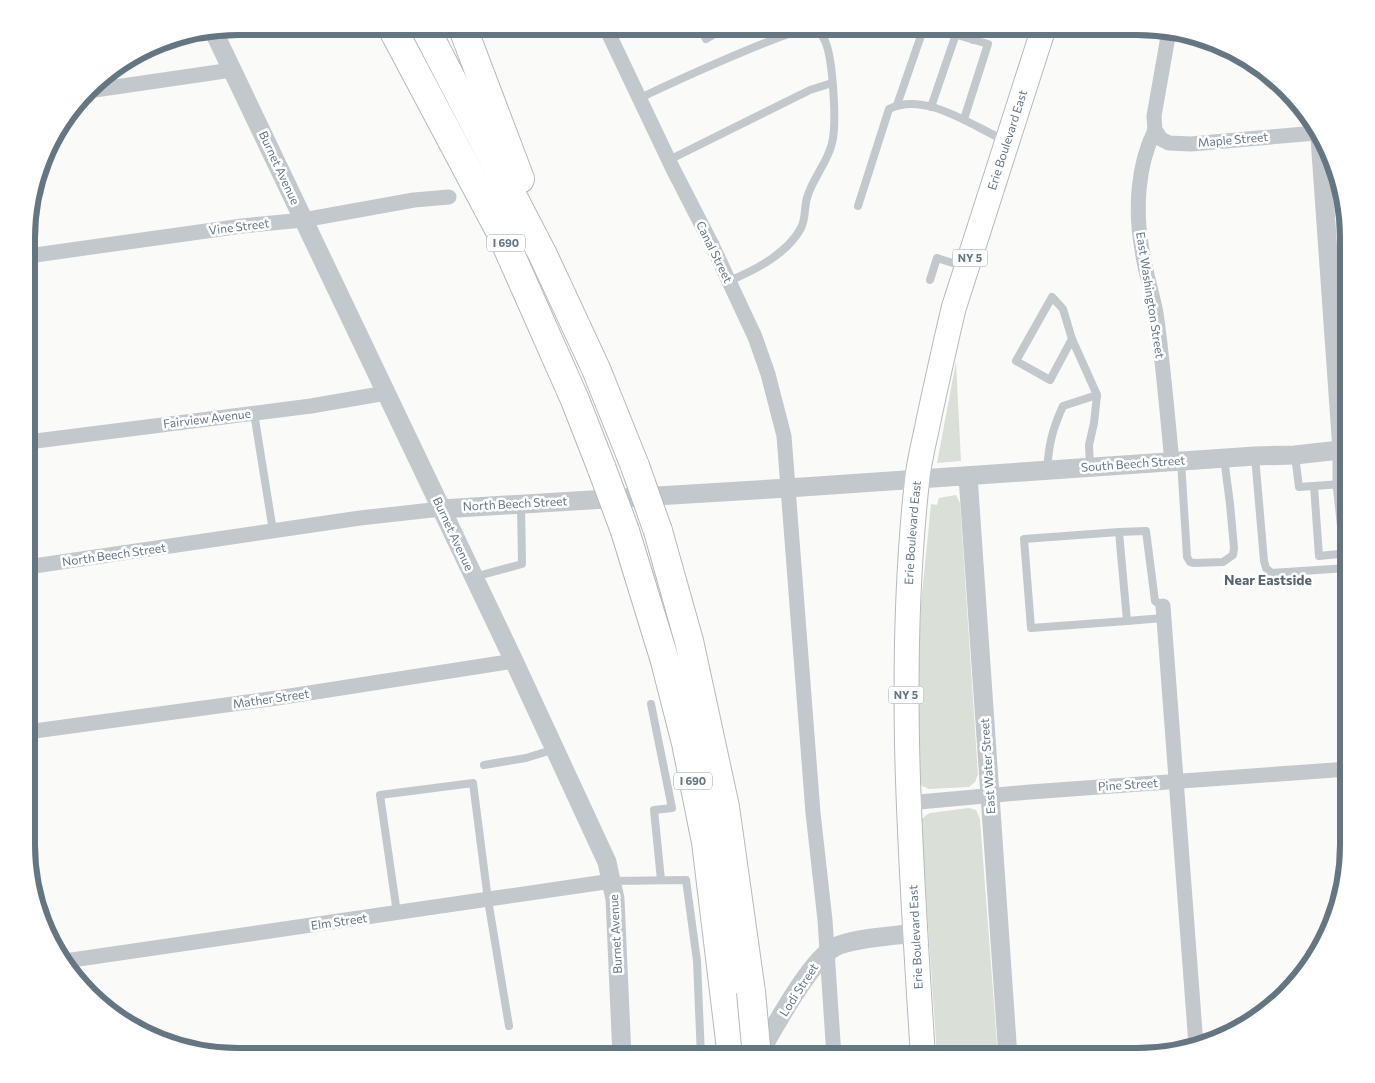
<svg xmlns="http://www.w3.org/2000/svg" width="1375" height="1083" font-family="Commissioner,sans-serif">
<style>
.green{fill:#dadfd7}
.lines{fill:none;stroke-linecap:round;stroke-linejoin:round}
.primary-casing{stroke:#b5babe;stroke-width:26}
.motorway-casing{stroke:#b4b9bd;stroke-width:30}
.service{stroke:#c3c8cc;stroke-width:8}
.minor{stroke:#c3c8cc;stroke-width:15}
.tertiary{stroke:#c3c8cc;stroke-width:19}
.primary{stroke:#fff;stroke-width:24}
.motorway{stroke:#fff;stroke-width:28}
.motorway-bridge-casing{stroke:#b4b9bd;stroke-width:30;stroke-linecap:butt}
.motorway-bridge{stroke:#fff;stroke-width:28}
.labels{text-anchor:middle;stroke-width:5;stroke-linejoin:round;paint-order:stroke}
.shield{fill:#fff;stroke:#939fa8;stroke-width:1}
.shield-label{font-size:11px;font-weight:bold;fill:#657683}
.street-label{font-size:12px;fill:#657683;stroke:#fff}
.neighbourhood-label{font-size:14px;font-weight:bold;fill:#57646e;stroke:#fff}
.rim{fill:none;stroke:#657683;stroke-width:6}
</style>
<rect width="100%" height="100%" fill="#fafaf8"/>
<g class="green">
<polygon points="956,362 961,461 937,463"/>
<polygon points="956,495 960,503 978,775 975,782 969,787 929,789 922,786 918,780 917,704 921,604 931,504 937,505 939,498"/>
<polygon points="969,808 976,810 980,819 998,1057 937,1057 921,821 925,816 930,813"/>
</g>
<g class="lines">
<defs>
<g id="primary">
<path id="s1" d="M923 1057C911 865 896 673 917 481 919 460 925 439 929 418 937 381 945 344 954 307L1044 27"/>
</g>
<g id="motorway">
<polyline points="391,26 501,233 575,400 602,469"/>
<polyline points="424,26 543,255 596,369 635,466"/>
<polyline points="462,26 520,179"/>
<polyline points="625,531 665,661 686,743 706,842 732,1057"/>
<polyline points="658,531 689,641 725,807 751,992"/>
</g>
</defs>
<use href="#primary" class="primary-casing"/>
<use href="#motorway" class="motorway-casing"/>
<g class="service">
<polyline points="699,26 706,39 727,26"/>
<polyline points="930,27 988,44 964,119"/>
<polyline points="971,27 973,40"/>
<polyline points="821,34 834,32 844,27"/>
<path d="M640 98C663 87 796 25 812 29 818 30 823 36 825 41 833 58 837 125 832 143 828 162 812 179 807 198 804 208 806 218 801 228 787 254 755 270 729 281"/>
<polyline points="897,105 924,27"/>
<polyline points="931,107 956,34"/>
<polyline points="669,160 810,90 832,83"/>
<path d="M858 206 889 109C925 91 972 126 1004 140"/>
<polyline points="930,280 937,258 965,267"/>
<polyline points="1072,339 1050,380 1016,361 1052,297 1063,309 1072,339 1097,395 1094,423 1089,445 1090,467"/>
<polyline points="254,413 273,531"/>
<polyline points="1255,456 1264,561 1266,568 1271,573 1348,568"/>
<polyline points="1295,456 1299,487 1342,484"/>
<polyline points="1181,461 1187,557 1190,562 1194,563 1223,562 1233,555 1234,548 1230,504 1224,458"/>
<path d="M1047 470C1049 444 1052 430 1063 406L1097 395"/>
<polyline points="1314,486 1319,556 1349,553"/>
<polyline points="1119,532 1024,539 1031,628 1127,621"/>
<polyline points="474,577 522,564 521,504"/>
<polyline points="1163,606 1155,601 1146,531 1119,532 1127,621 1163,618"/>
<polyline points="651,704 672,808 654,810 661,880"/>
<polyline points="484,765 526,758 555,749"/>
<polyline points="612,881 686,880 697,961 701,1057"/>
<polyline points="397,913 380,795 473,783 488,900 509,1026"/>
</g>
<g class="minor">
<polyline points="605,26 673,169 712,245 755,337 768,374 784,436 813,813 825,920 834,1057"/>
<polyline points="1169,31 1154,116 1155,130 1161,139 1169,143 1191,144 1316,133"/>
<polyline points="88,91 232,70"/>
<path d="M1155 130C1137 166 1135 211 1142 250 1145 271 1152 292 1156 313 1163 362 1167 412 1172 462"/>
<polyline points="28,256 242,226 303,220 414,200 449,197"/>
<polyline points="28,442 311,406 386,393"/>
<polyline points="27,567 360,518 441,509"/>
<polyline points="1163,606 1196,1045"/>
<polyline points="27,732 277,698 514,661"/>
<polyline points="908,803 1030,792 1348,769"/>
<polyline points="65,961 612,881"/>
</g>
<g class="tertiary">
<polyline points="213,30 514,661 607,862 615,899 622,1057"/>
<polyline points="1320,138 1342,450 1342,484 1349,549"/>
<polyline points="968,476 1008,1057"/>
<polyline points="441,509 788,488 1255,456 1295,455 1349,449"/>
<path d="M757 1057C773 1030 810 960 835 947 853 938 894 936 915 933"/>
</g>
<use href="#primary" class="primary"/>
<use href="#motorway" class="motorway"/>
<defs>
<g id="motorway-bridge">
<polyline points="635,466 658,531"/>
<polyline points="602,469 625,531"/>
<polyline points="751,992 757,1057"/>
</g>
</defs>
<use href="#motorway-bridge" class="motorway-bridge-casing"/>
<use href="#motorway-bridge" class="motorway-bridge"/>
</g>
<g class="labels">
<g class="shield">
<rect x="487" y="234.5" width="38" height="17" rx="4"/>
<rect x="952.5" y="249.5" width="35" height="17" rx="4"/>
<rect x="888.5" y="686.5" width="35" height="17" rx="4"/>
<rect x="674" y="772.5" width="38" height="17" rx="4"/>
</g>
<g class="shield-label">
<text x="506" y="247">I 690</text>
<text x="970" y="262">NY 5</text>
<text x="906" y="699">NY 5</text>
<text x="693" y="785">I 690</text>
</g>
<g class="street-label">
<text dy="4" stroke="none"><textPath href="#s1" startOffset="930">Erie Boulevard East</textPath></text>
<text transform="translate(1233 140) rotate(-5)" y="4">Maple Street</text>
<text transform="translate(279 168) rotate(65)" y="4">Burnet Avenue</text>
<text transform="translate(239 227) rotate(-7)" y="4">Vine Street</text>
<text transform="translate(714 252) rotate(64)" y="4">Canal Street</text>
<text transform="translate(1150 295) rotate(81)" y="4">East Washington Street</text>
<text transform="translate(207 419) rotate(-7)" y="4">Fairview Avenue</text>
<text transform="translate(1133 464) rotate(-4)" y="4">South Beech Street</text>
<text transform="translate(515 504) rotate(-3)" y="4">North Beech Street</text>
<text dy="4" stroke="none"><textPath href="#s1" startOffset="525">Erie Boulevard East</textPath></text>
<text transform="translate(453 534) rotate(65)" y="4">Burnet Avenue</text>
<text transform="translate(114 555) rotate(-8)" y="4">North Beech Street</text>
<text transform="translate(271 699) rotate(-8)" y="4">Mather Street</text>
<text transform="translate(988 766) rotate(-94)" y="4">East Water Street</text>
<text transform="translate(1128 785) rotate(-4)" y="4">Pine Street</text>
<text transform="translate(339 922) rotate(-8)" y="4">Elm Street</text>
<text transform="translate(616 934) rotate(-93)" y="4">Burnet Avenue</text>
<text transform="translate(916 937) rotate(-93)" y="4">Erie Boulevard East</text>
<text transform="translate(799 990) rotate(-57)" y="4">Lodi Street</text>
</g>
<g class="neighbourhood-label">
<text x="1268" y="585">Near Eastside</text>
</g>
</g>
<path d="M0 0H1375V1083H0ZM238 35H1137A203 203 0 0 1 1340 238V845A203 203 0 0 1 1137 1048H238A203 203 0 0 1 35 845V238A203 203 0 0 1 238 35Z" fill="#fff" fill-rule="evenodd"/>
<path class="rim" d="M238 35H1137A203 203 0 0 1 1340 238V845A203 203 0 0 1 1137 1048H238A203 203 0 0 1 35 845V238A203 203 0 0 1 238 35Z"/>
</svg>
